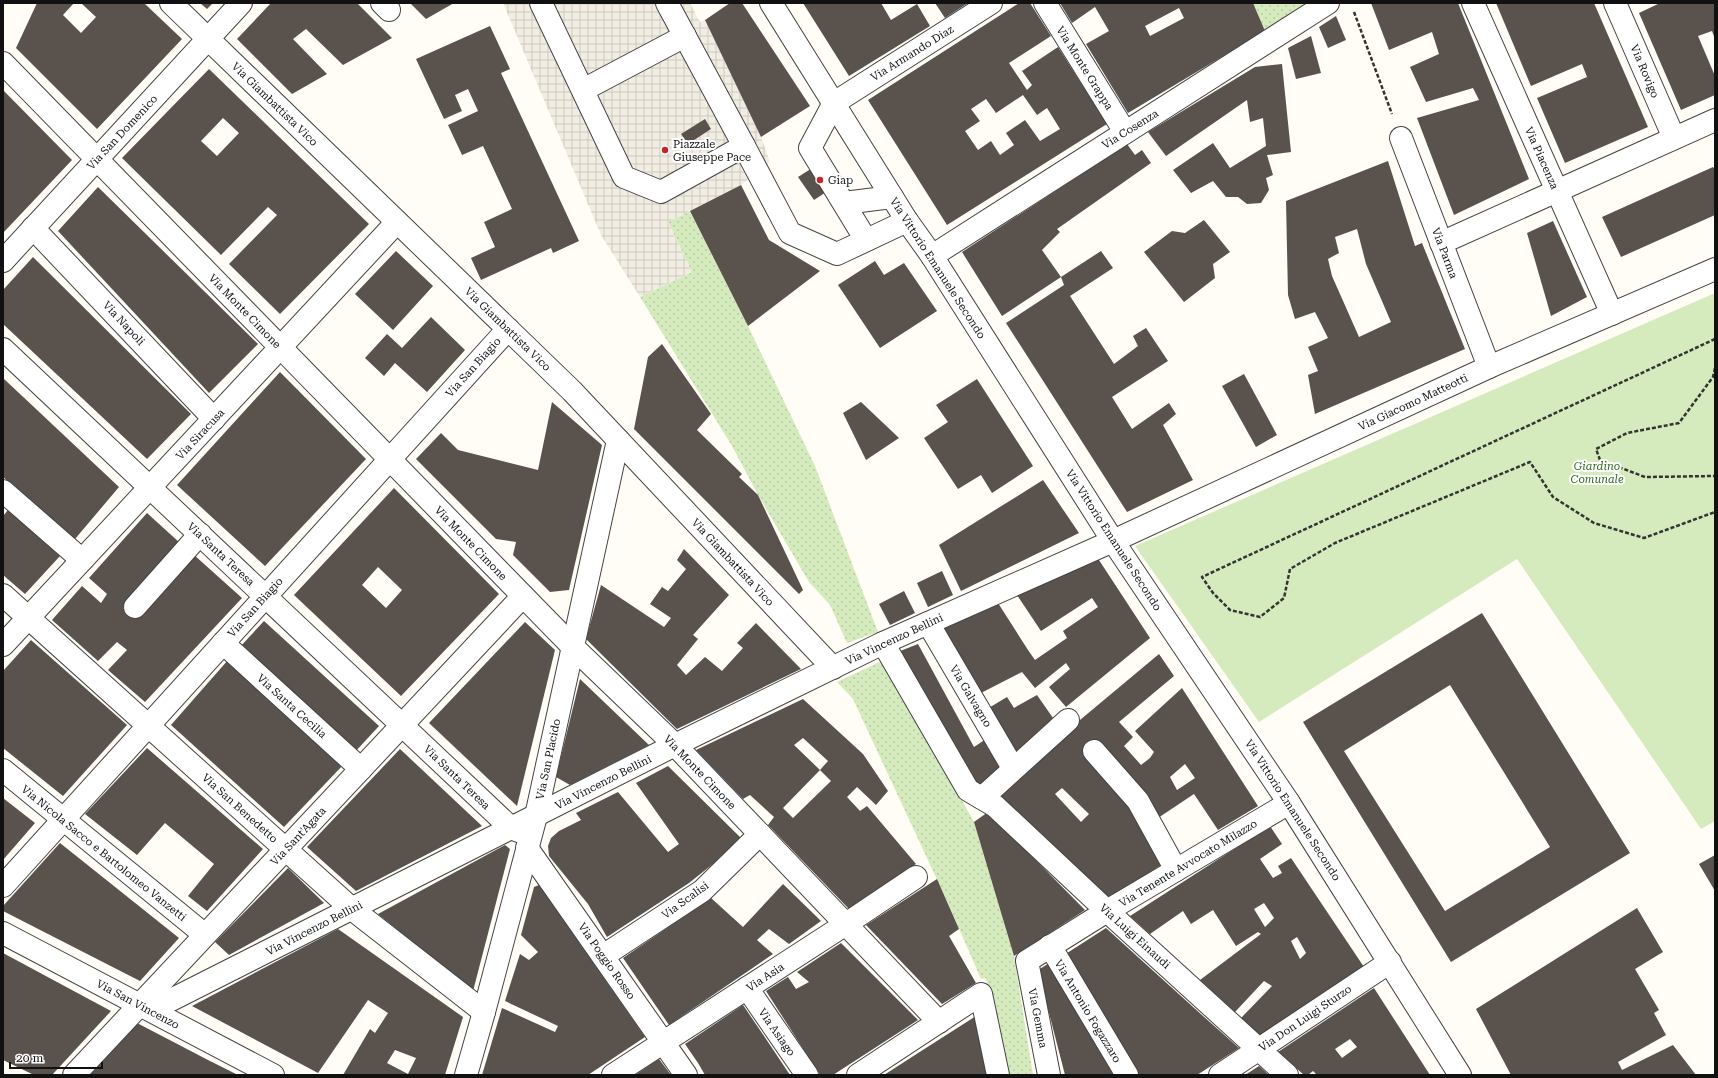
<svg xmlns="http://www.w3.org/2000/svg" width="1718" height="1078" font-family="'Roboto Serif',serif">
<style>
.grass{fill:url(#grass-dots)}
.park{fill:#d5ebbd}
.plaza{fill:url(#plaza-grid)}
.building{fill:#5a524d;fill-rule:evenodd}
.lines{fill:none;stroke-linecap:round;stroke-linejoin:round}
.minor-casing{stroke:#444;stroke-width:24}
.path{stroke:#333;stroke-width:2.5;stroke-dasharray:4 2;stroke-linecap:butt}
.minor{stroke:#fff;stroke-width:22}
.poi-dot{fill:#c4262e;stroke:#fff;stroke-width:1.5}
.labels{text-anchor:middle;stroke-width:4;stroke-linejoin:round;paint-order:stroke}
.street-label{font-size:11px;fill:#111;stroke:#fff}
.poi-label{font-size:11px;fill:#111;stroke:#fff;text-anchor:start}
.park-label{font-size:11px;font-style:italic;fill:#2f6b1f;stroke:#fff}
</style>
<defs>
<pattern id="grass-dots" width="8" height="8" patternUnits="userSpaceOnUse"><rect width="8" height="8" fill="#d5ebbd"/><path d="M2 2h.1M6 6h.1" fill="none" stroke="#b6c8a1" stroke-width="1.8" stroke-linecap="round"/></pattern>
<pattern id="plaza-grid" width="8" height="8" patternUnits="userSpaceOnUse"><rect width="8" height="8" fill="#f1ede2"/><path d="M0 4h8M4 0v8" fill="none" stroke="#cecac1"/></pattern>
</defs>
<rect width="100%" height="100%" fill="#fffdf5"/>
<g class="grass">
<polygon points="1253,3 1306,3 1265,31"/>
<polygon points="690,211 748,326 815,466 878,632 847,643 830,605 809,582 758,495 732,446 640,297 692,272 668,222"/>
<polygon points="884,660 974,822 1014,956 1033,1075 1006,1075 986,978 981,979 947,901 853,699 837,682"/>
</g>
<polygon class="park" points="1715,293 1715,821 1701,829 1517,559 1259,722 1135,546"/>
<polygon class="plaza" points="503,3 690,3 700,22 705,20 761,137 770,162 741,185 668,222 692,272 640,297 601,235"/>
<g class="building">
<polygon points="37,3 74,3 63,15 81,33 96,17 81,3 144,3 182,39 97,129 16,48"/>
<polygon points="200,3 213,3 207,9"/>
<polygon points="271,3 357,3 392,38 343,65 306,29 293,39 327,74 292,94 237,39"/>
<polygon points="410,3 454,3 426,19"/>
<polygon points="730,3 742,3 810,106 761,137 705,20"/>
<polygon points="803,3 881,3 891,20 917,4 930,26 849,76"/>
<polygon points="935,3 968,3 945,18"/>
<path d="M1019 3H1030L1051 36 1009 63 1027 90 1032 85 1022 71 1058 47 1107 124 947 225 868 100ZM1023 95 1037 115 1047 108 1060 129 1040 141 1025 120 1006 133 1014 145 1000 155 991 141 978 150 965 131 980 121 971 109 986 99 996 113Z"/>
<path d="M1060 3H1253L1265 31 1128 113 1086 44 1109 31 1095 7 1072 23ZM1179 8 1184 18 1150 36 1145 26Z"/>
<polygon points="1371,3 1458,3 1529,179 1454,215 1417,118 1479,100 1473,88 1426,102 1410,67 1439,54 1432,32 1389,50"/>
<polygon points="1496,3 1594,3 1648,127 1565,163 1537,98 1587,77 1582,64 1531,86"/>
<polygon points="1660,3 1715,3 1715,39 1712,31 1698,36 1715,76 1715,95 1681,110 1639,13"/>
<polygon points="1336,16 1346,40 1328,48 1319,27"/>
<polygon points="490,26 510,69 501,73 579,241 553,253 551,248 481,280 471,258 495,247 484,222 512,209 483,146 462,155 448,125 478,111 468,89 455,95 462,111 444,119 416,59"/>
<polygon points="1311,36 1321,73 1296,79 1288,48"/>
<polygon points="1282,64 1291,152 1267,155 1273,175 1266,178 1269,190 1261,203 1247,204 1238,197 1226,197 1213,181 1191,193 1173,170 1213,143 1230,168 1266,146 1263,118 1250,122 1247,100 1166,156 1148,132 1255,67"/>
<path d="M209 69 369 224 280 314 229 264 277 215 268 207 221 255 122 158ZM223 118 239 133 217 156 201 141Z"/>
<polygon points="3,90 72,160 3,233"/>
<polygon points="705,119 711,129 688,144 681,134"/>
<polygon points="1127,144 1135,155 1142,150 1151,163 1057,229 1060,232 1042,250 1061,277 1002,316 962,252"/>
<polygon points="828,158 843,181 814,200 798,177"/>
<path d="M1388 161 1415 246 1422 243 1465 349 1315 414 1308 375 1318 371 1308 347 1328 338 1315 312 1295 319 1288 295 1286 201ZM1357 229 1366 264 1391 322 1359 337 1332 276 1328 259 1339 253 1335 237Z"/>
<polygon points="1713,167 1715,170 1715,215 1621,257 1602,217"/>
<polygon points="741,185 769,240 820,271 748,326 690,211"/>
<polygon points="98,187 258,344 209,393 58,231"/>
<polygon points="1204,220 1230,252 1213,264 1215,278 1184,302 1144,252 1172,231 1185,233"/>
<polygon points="1553,221 1587,297 1551,316 1527,233"/>
<polygon points="396,251 433,286 393,330 355,294"/>
<polygon points="1101,251 1113,268 1070,296 1114,364 1138,346 1133,336 1146,328 1168,361 1112,397 1132,429 1169,403 1176,414 1163,425 1193,480 1127,512 1006,323 1064,285 1061,277"/>
<polygon points="33,257 191,414 147,459 3,324 3,290"/>
<polygon points="875,261 884,275 904,263 937,311 880,348 838,285"/>
<polygon points="431,317 465,350 427,392 395,363 384,376 365,358 387,334 402,348"/>
<polygon points="662,344 711,414 697,430 742,474 739,477 758,495 803,590 799,594 634,429 648,357"/>
<polygon points="280,372 366,459 265,566 177,485"/>
<polygon points="1244,374 1277,435 1256,447 1222,386"/>
<polygon points="3,378 119,487 75,539 3,477"/>
<polygon points="977,379 1033,466 992,493 981,475 958,489 924,438 948,422 936,405"/>
<polygon points="552,402 602,445 569,590 550,592 513,555 516,542 496,539 416,459 441,433 458,450 538,470"/>
<polygon points="861,402 899,438 866,460 843,413"/>
<polygon points="1043,480 1079,533 961,591 939,545"/>
<path d="M394 488 499 594 401 696 294 595ZM378 567 402 590 386 608 362 585Z"/>
<polygon points="8,510 60,556 25,594 3,575 3,516"/>
<polygon points="147,513 180,543 123,608 135,618 193,554 242,598 145,702 108,670 127,650 117,642 98,661 52,620 82,586 101,603 107,594 89,578"/>
<polygon points="684,549 729,595 693,635 698,639 677,665 686,675 705,657 722,671 743,648 737,643 756,623 801,669 677,729 586,639 601,585 664,627 671,618 650,604 662,587 668,591 686,569 677,560"/>
<polygon points="1097,557 1150,638 1066,707 1049,687 1070,669 1066,663 1035,688 1022,672 979,694 943,629 998,603 1028,650 1035,660 1067,638 1063,631 1098,607 1092,598 1041,631 1017,595"/>
<polygon points="942,571 953,595 928,607 917,583"/>
<polygon points="904,591 915,613 890,625 879,604"/>
<path d="M1482 613 1630 853 1451 962 1303 722ZM1450 685 1550 847 1445 911 1344 751Z"/>
<polygon points="264,621 379,726 354,753 239,648"/>
<polygon points="525,622 555,650 517,806 429,723"/>
<polygon points="31,640 127,725 63,796 3,748 3,671"/>
<polygon points="918,644 974,747 986,739 1000,767 978,787 895,653"/>
<path d="M1159 654 1174 676 1119 722 1133 737 1124 746 1141 765 1150 758 1154 752 1135 731 1182 688 1258 806 1218 830 1194 794 1155 820 1097 741 1084 752 1134 809 1164 863 1110 899 995 791ZM1185 764 1195 778 1177 790 1170 777ZM1062 788 1089 814 1081 822 1055 794Z"/>
<polygon points="228,660 344,764 284,827 171,725"/>
<polygon points="580,679 649,745 570,785 556,777"/>
<polygon points="1037,695 1053,718 1013,756 987,709 1007,697 1014,708"/>
<path d="M803 699 863 754 888 791 876 805 857 787 847 797 860 811 867 806 916 864 850 910 768 825 774 817 750 795 743 799 696 750ZM803 738 828 761 820 770 794 745ZM820 770 831 781 793 818 783 808Z"/>
<polygon points="147,748 263,849 207,911 188,896 214,864 165,823 137,855 85,814"/>
<polygon points="400,749 482,826 356,891 307,847"/>
<polygon points="668,766 743,840 689,883 607,937 588,904 549,856 548,846 551,838 559,831 581,820 576,813 618,792 668,852 679,844 636,783"/>
<polygon points="3,798 35,823 3,860"/>
<polygon points="988,812 1085,910 1014,956 974,822"/>
<path d="M1270 826 1282 844 1260 859 1273 878 1282 873 1278 866 1291 858 1364 967 1260 1036 1241 1018 1272 986 1264 981 1235 1012 1200 980 1261 934 1258 932 1236 946 1213 910 1191 924 1183 911 1150 934 1130 916ZM1264 903 1274 918 1265 927 1254 909ZM1297 937 1306 953 1300 959 1291 941Z"/>
<polygon points="60,843 179,938 140,981 3,911 3,906"/>
<polygon points="505,845 510,849 473,991 378,914"/>
<polygon points="1715,855 1715,891 1699,864"/>
<polygon points="288,868 324,903 229,955 215,942"/>
<polygon points="937,879 959,929 949,936 976,983 942,1004 866,925"/>
<polygon points="783,884 821,921 789,944 769,929 757,940 773,954 669,1025 623,958 711,898 743,927"/>
<polygon points="539,885 645,1037 588,1075 482,1075 502,1008 555,1032 558,1026 505,1001 520,954 529,960 538,952 521,935 534,887"/>
<polygon points="1637,908 1663,952 1635,969 1659,1010 1654,1013 1666,1035 1618,1062 1622,1070 1673,1045 1696,1075 1511,1075 1476,1009"/>
<polygon points="1106,928 1203,1016 1239,1048 1197,1075 1137,1075 1061,957"/>
<path d="M338 929 463 1017 445 1075H343L370 1029 375 1033 388 1013 368 1000 318 1073 192 1006ZM395 1050 416 1058 408 1074 387 1063Z"/>
<polygon points="841,943 918,1020 833,1075 820,1075 766,991 788,977 796,989 809,982 797,972"/>
<polygon points="3,953 111,1011 52,1075 34,1075 3,1060"/>
<polygon points="1051,962 1116,1075 1065,1075 1038,970"/>
<path d="M1374 988 1430 1075H1317L1313 1071 1308 1075H1304L1278 1052ZM1350 1039 1357 1047 1342 1058 1335 1049Z"/>
<polygon points="743,1005 764,1036 790,1075 705,1075 698,1063 685,1044"/>
<polygon points="976,1016 991,1075 884,1075 915,1055"/>
<polygon points="137,1023 208,1060 238,1075 88,1075"/>
<polygon points="659,1059 671,1075 635,1075"/>
<polygon points="1259,1066 1269,1075 1245,1075"/>
</g>
<g class="lines">
<defs>
<g id="minor">
<polyline points="171,3 572,391 833,668"/>
<polyline points="382,3 389,10"/>
<polyline points="541,3 624,177 661,192 744,146 667,3"/>
<polyline points="771,3 907,221 932,256 1113,541 1289,803 1460,1075"/>
<polyline points="1045,3 1125,132"/>
<polyline points="1473,3 1612,314"/>
<polyline points="1615,3 1674,138"/>
<polyline points="3,63 573,647 675,745 939,1022"/>
<polyline points="583,90 685,36"/>
<polyline points="1401,138 1489,367"/>
<polyline points="744,146 790,233 837,254 907,221"/>
<polyline points="844,203 892,197"/>
<polyline points="33,228 214,419"/>
<polyline points="866,240 810,148 834,103 991,3"/>
<polyline points="1441,243 1715,120"/>
<polyline points="932,256 1328,3"/>
<polyline points="3,261 241,3"/>
<polyline points="3,349 511,828 524,833"/>
<polyline points="3,491 82,560"/>
<polyline points="3,595 352,909 484,1012"/>
<polyline points="135,607 200,534"/>
<polyline points="928,623 1013,768"/>
<polyline points="223,643 361,769"/>
<polyline points="883,643 968,790 995,806 1107,911 1287,1075"/>
<polyline points="3,645 397,222"/>
<polyline points="1094,751 1138,801 1176,870"/>
<polyline points="3,770 205,935"/>
<polyline points="982,798 1068,720"/>
<polyline points="527,848 686,1075"/>
<polyline points="3,886 508,329"/>
<polyline points="3,933 273,1075"/>
<polyline points="1050,946 1127,1075"/>
<polyline points="603,956 702,891 760,834"/>
<polyline points="747,988 807,1075"/>
<polyline points="139,1005 169,1001 675,745 883,643 1113,541 1489,367 1715,269"/>
<polyline points="74,1075 523,596"/>
<polyline points="466,1075 484,1012 536,816 618,440"/>
<polyline points="613,1075 846,924 916,877"/>
<polyline points="858,1075 981,994 998,1075"/>
<polyline points="1049,1075 1027,961 1107,911 1289,803"/>
<polyline points="1220,1075 1390,962"/>
</g>
</defs>
<use href="#minor" class="minor-casing"/>
<g class="path">
<polyline points="1354,12 1392,114"/>
<polyline points="1715,339 1202,577 1213,593 1230,610 1260,617 1284,598 1290,569 1335,543 1530,462 1553,497 1594,523 1644,538 1715,512"/>
<polyline points="1715,368 1713,377 1679,423 1627,433 1596,449 1600,460 1645,477 1715,476"/>
</g>
<use href="#minor" class="minor"/>
</g>
<g class="poi-dot">
<circle cx="665" cy="150" r="4"/>
<circle cx="820" cy="180" r="4"/>
</g>
<g class="labels">
<g class="street-label">
<text transform="translate(912 53) rotate(-32)" y="4">Via Armando Diaz</text>
<text transform="translate(1085 68) rotate(58)" y="4">Via Monte Grappa</text>
<text transform="translate(1645 71) rotate(67)" y="4">Via Rovigo</text>
<text transform="translate(275 104) rotate(44)" y="4">Via Giambattista Vico</text>
<text transform="translate(1130 129) rotate(-32)" y="4">Via Cosenza</text>
<text transform="translate(122 132) rotate(-47)" y="4">Via San Domenico</text>
<text transform="translate(1542 158) rotate(66)" y="4">Via Piacenza</text>
<text transform="translate(1445 253) rotate(69)" y="4">Via Parma</text>
<text transform="translate(938 268) rotate(57)" y="4">Via Vittorio Emanuele Secondo</text>
<text transform="translate(245 311) rotate(46)" y="4">Via Monte Cimone</text>
<text transform="translate(124 323) rotate(47)" y="4">Via Napoli</text>
<text transform="translate(508 329) rotate(44)" y="4">Via Giambattista Vico</text>
<text transform="translate(473 367) rotate(-48)" y="4">Via San Biagio</text>
<text transform="translate(1413 402) rotate(-25)" y="4">Via Giacomo Matteotti</text>
<text transform="translate(200 434) rotate(-47)" y="4">Via Siracusa</text>
<text transform="translate(1114 540) rotate(57)" y="4">Via Vittorio Emanuele Secondo</text>
<text transform="translate(471 543) rotate(46)" y="4">Via Monte Cimone</text>
<text transform="translate(221 554) rotate(43)" y="4">Via Santa Teresa</text>
<text transform="translate(733 562) rotate(47)" y="4">Via Giambattista Vico</text>
<text transform="translate(255 607) rotate(-48)" y="4">Via San Biagio</text>
<text transform="translate(894 639) rotate(-25)" y="4">Via Vincenzo Bellini</text>
<text transform="translate(971 696) rotate(59)" y="4">Via Galvagno</text>
<text transform="translate(292 706) rotate(42)" y="4">Via Santa Cecilia</text>
<text transform="translate(548 759) rotate(-78)" y="4">Via San Placido</text>
<text transform="translate(700 772) rotate(46)" y="4">Via Monte Cimone</text>
<text transform="translate(457 777) rotate(44)" y="4">Via Santa Teresa</text>
<text transform="translate(603 782) rotate(-27)" y="4">Via Vincenzo Bellini</text>
<text transform="translate(240 808) rotate(42)" y="4">Via San Benedetto</text>
<text transform="translate(1293 810) rotate(57)" y="4">Via Vittorio Emanuele Secondo</text>
<text transform="translate(298 836) rotate(-47)" y="4">Via Sant'Agata</text>
<text transform="translate(104 853) rotate(39)" y="4">Via Nicola Sacco e Bartolomeo Vanzetti</text>
<text transform="translate(1188 863) rotate(-31)" y="4">Via Tenente Avvocato Milazzo</text>
<text transform="translate(685 900) rotate(-36)" y="4">Via Scalisi</text>
<text transform="translate(314 928) rotate(-27)" y="4">Via Vincenzo Bellini</text>
<text transform="translate(1135 936) rotate(42)" y="4">Via Luigi Einaudi</text>
<text transform="translate(607 961) rotate(55)" y="4">Via Poggio Rosso</text>
<text transform="translate(765 977) rotate(-33)" y="4">Via Asia</text>
<text transform="translate(138 1004) rotate(28)" y="4">Via San Vincenzo</text>
<text transform="translate(1088 1011) rotate(59)" y="4">Via Antonio Fogazzaro</text>
<text transform="translate(1038 1018) rotate(79)" y="4">Via Gemma</text>
<text transform="translate(1305 1018) rotate(-34)" y="4">Via Don Luigi Sturzo</text>
<text transform="translate(777 1032) rotate(55)" y="4">Via Asiago</text>
</g>
<g class="poi-label">
<text x="673" y="148">Piazzale<tspan x="673" dy="13">Giuseppe Pace</tspan></text>
<text x="828" y="184">Giap</text>
</g>
<g class="park-label">
<text x="1597" y="470">Giardino<tspan x="1597" dy="13">Comunale</tspan></text>
</g>
</g>
<rect width="1718" height="1078" fill="none" stroke="#111111" stroke-width="8"/>
<path d="M10 1062v6h92v-6" fill="none" stroke="#111111" stroke-width="2"/>
<text x="16" y="1062" font-size="12" fill="#111111" stroke="#ffffff" stroke-width="3" paint-order="stroke">20 m</text>
</svg>
